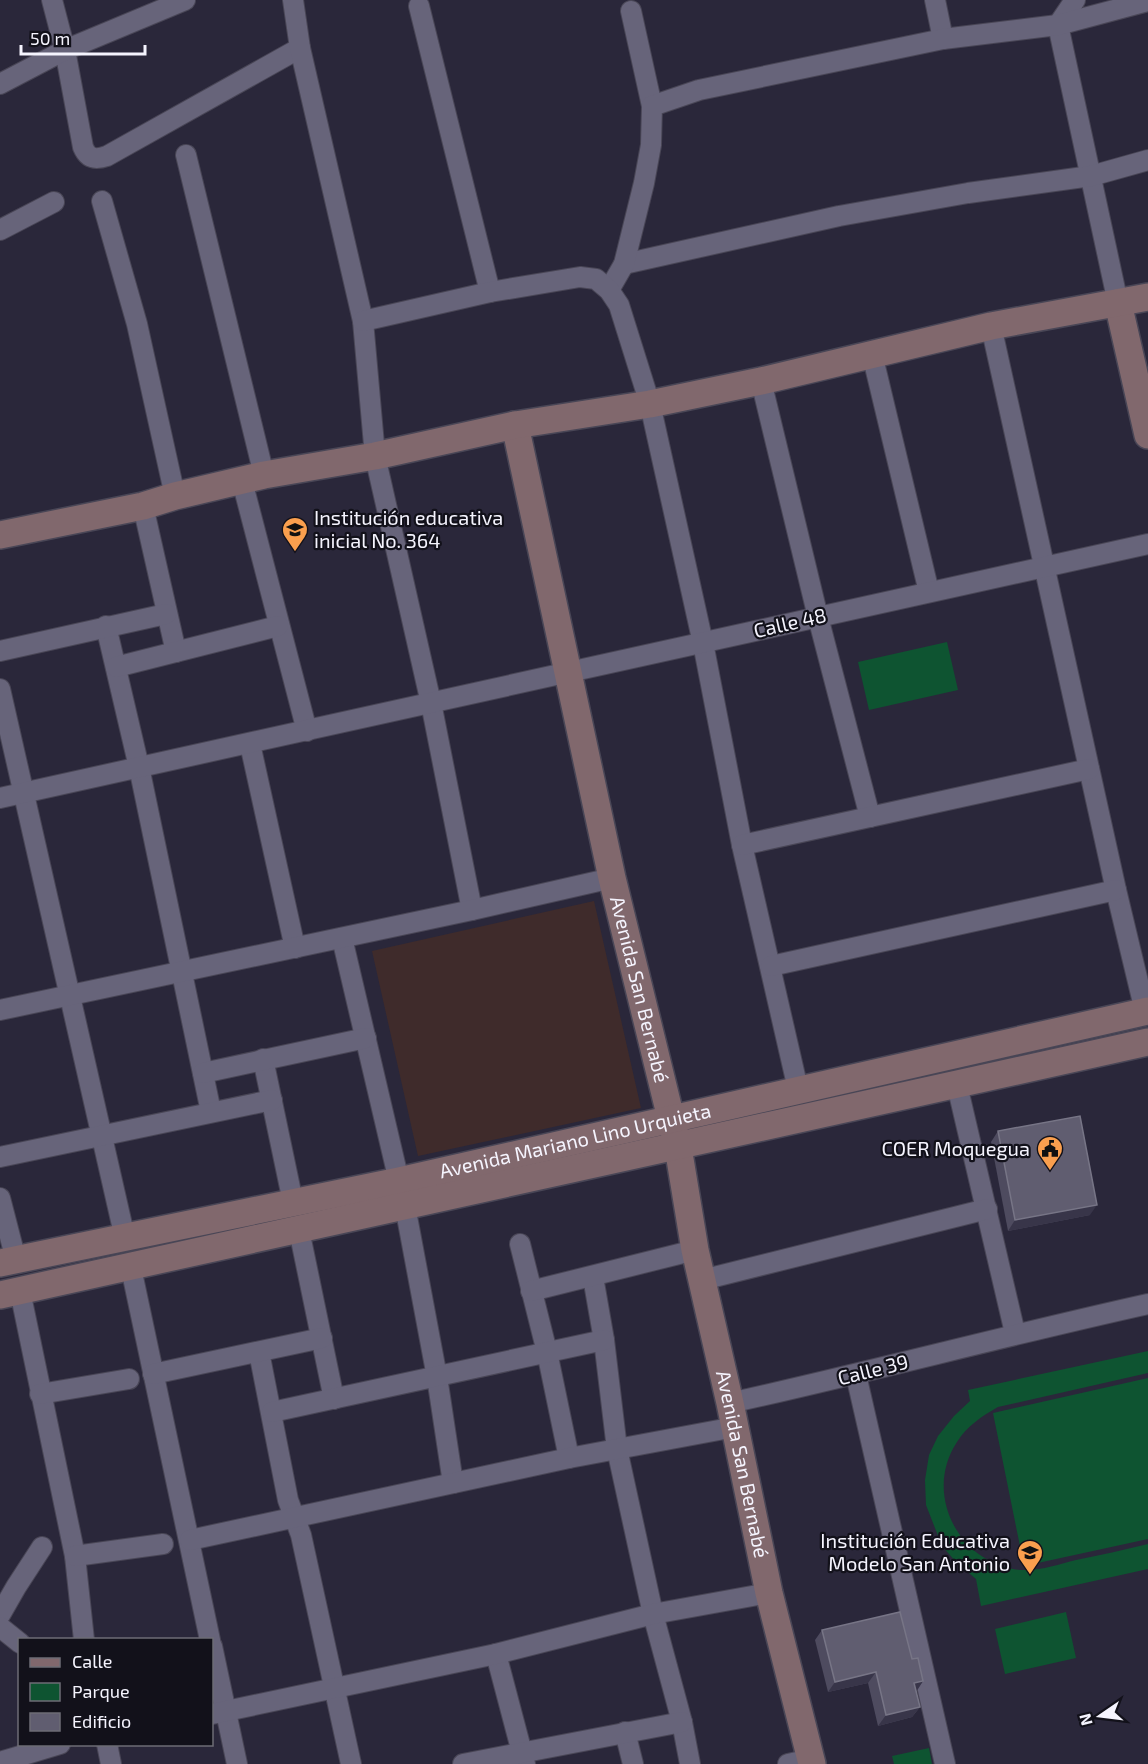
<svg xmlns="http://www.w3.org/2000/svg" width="1148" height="1764" font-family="'Exo 2',sans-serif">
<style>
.commercial{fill:#3f2b2b}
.green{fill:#0e5431}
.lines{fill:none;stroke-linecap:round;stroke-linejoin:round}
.street-casing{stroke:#494656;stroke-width:22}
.secondary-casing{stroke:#494656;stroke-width:30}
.street{stroke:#67647a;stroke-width:20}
.secondary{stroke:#81686d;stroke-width:27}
.wall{fill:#4e4b5f}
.shaded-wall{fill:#383549}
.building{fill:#605d70;stroke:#777586;stroke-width:1.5}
.labels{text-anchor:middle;stroke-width:4.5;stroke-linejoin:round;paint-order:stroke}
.poi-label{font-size:20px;fill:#f5f4fe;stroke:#12111a;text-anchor:end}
.street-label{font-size:20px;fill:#f5f4fe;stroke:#12111a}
</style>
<rect width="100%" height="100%" fill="#2a273a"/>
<polygon class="commercial" points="594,901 641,1108 418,1156 372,951"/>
<g class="green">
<polygon points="947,642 958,690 869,710 858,662"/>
<path d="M1148 1351V1373L998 1407C982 1416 967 1426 957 1442 924 1492 956 1558 1013 1569 1035 1573 1056 1565 1076 1560 1100 1555 1124 1550 1148 1544V1569L981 1606 976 1579 956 1562 942 1546 926 1505 925 1480 929 1455 938 1436 954 1416 970 1401 968 1390Z"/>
<polygon points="1148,1378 1148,1539 1024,1566 993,1413"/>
<polygon points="1066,1612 1076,1658 1005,1674 995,1629"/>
<polygon points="929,1748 932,1764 894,1764 892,1756"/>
</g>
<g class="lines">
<defs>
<g id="street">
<path d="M52 0 65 50 83 147C88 159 95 160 107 156L300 48"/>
<polyline points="293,0 300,48 363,321 375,456 431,703 472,910"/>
<polyline points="935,0 943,39"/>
<polyline points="1075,0 1058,25 1118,303"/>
<polyline points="419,6 490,292"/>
<polyline points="631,11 652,106"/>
<polyline points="0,84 65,50 185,0"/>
<polyline points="186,155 264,475"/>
<polyline points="102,201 137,324 175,496"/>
<polyline points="0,230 54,202"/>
<polyline points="624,264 839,216 968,193 1091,176 1148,160"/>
<polyline points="609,290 624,264 644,183 651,145 652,106 699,90 943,39 1058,25 1148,1"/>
<polyline points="363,321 490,292 580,277 596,279 609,290 619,305 650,404 703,643 742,845 798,1089"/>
<polyline points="991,326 1116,890 1145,1011"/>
<polyline points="872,354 929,592"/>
<polyline points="761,381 818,617 870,817"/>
<polyline points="242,481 307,731"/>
<polyline points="143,506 176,652"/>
<polyline points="106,626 139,767 211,1112"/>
<polyline points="0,651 166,614"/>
<polyline points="116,667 278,626"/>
<polyline points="0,689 125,1238"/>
<polyline points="250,744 295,948"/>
<polyline points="0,798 1148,544"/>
<polyline points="742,845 1089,769"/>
<polyline points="342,938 399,1181"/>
<polyline points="771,966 1116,890"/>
<polyline points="0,1010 472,910 612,878"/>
<polyline points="263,1059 293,1202"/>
<polyline points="203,1073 366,1038"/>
<polyline points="957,1085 1015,1333"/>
<polyline points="0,1157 272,1100"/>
<polyline points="0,1198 16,1260"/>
<polyline points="405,1206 437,1377 453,1483"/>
<polyline points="299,1230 334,1399"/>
<polyline points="520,1244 547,1352 569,1458"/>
<polyline points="131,1268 210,1640"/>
<polyline points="593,1277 604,1340 617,1449 653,1614 682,1722 690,1764"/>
<polyline points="702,1280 987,1209"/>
<polyline points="20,1291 75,1556 84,1640"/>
<polyline points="531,1291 695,1250"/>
<polyline points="259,1352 288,1500 301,1535 351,1764"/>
<polyline points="153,1374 322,1338"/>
<polyline points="856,1375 945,1764"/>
<polyline points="40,1394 129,1379"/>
<path d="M730 1403C870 1372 1008 1335 1148 1304"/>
<polyline points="272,1412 604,1340"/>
<polyline points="190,1540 569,1458 735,1427"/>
<polyline points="75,1556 163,1544"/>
<polyline points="0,1615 16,1587 42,1547"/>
<polyline points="0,1627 20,1643"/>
<polyline points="212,1646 237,1764"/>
<polyline points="496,1654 525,1764"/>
<polyline points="212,1714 496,1654 653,1614 769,1593"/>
<polyline points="625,1732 633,1764"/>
<polyline points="107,1744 111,1764"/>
<polyline points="0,1762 60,1744"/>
<polyline points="463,1764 682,1722"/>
<polyline points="788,1764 811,1759"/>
</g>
<g id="secondary">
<polyline points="1118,303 1148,435"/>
<path id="s1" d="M515 425 612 878 678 1147 695 1250 730 1403 769 1593 812 1764"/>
<polyline points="0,535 143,506 175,496 264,475 375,456 515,425 650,404 761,381 991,326 1148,297"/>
<path id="s2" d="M0 1263 399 1181 1148 1011"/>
<polyline points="0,1295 1148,1042"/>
</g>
</defs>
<use href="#street" class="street-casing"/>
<use href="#secondary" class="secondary-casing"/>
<use href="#street" class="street"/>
<use href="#secondary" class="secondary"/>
</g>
<g class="wall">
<polygon points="998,1131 1090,1215 1008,1231 991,1142"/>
<polygon points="822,1630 912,1659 923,1681 916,1692 920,1707 912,1717 878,1726 868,1683 828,1692 815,1640"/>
</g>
<g class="shaded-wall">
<polygon points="1097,1205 1090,1215 1008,1231 1015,1220"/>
<polygon points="876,1672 868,1683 828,1692 835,1682"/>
<polygon points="923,1681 916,1692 914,1683"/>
<polygon points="920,1707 912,1717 878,1726 886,1715"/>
</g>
<g class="building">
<polygon points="1080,1116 1097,1205 1015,1220 998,1131"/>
<polygon points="900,1612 912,1659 918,1658 923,1681 914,1683 920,1707 886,1715 876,1672 835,1682 822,1630"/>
</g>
<defs>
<symbol id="school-pin" viewBox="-11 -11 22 30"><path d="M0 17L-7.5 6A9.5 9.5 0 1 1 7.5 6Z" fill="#fa9f4e" stroke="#12111a"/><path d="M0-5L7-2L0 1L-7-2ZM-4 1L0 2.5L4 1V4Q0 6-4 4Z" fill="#111"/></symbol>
<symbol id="civic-pin" viewBox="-11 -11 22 30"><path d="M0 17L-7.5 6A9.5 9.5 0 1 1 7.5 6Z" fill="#fa9f4e" stroke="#12111a"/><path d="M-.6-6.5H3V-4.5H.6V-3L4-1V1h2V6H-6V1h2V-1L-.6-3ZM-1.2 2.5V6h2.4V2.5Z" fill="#111"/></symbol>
</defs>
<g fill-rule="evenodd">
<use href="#school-pin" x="280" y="515" width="30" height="40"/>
<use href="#civic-pin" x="1035" y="1134" width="30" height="40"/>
<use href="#school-pin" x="1015" y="1538" width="30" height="40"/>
</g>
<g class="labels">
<g class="poi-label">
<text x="314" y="525" text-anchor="start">Institución educativa<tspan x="314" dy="23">inicial No. 364</tspan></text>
<text x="1030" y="1156">COER Moquegua</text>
<text x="1010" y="1548">Institución Educativa<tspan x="1010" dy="23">Modelo San Antonio</tspan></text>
</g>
<g class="street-label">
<text transform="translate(790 623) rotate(-13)" y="7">Calle 48</text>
<text dy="7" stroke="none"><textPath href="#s1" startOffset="578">Avenida San Bernabé</textPath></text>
<text dy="7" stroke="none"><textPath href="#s2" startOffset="588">Avenida Mariano Lino Urquieta</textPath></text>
<text transform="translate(873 1370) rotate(-14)" y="7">Calle 39</text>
<text dy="7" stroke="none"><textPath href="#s1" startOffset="1064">Avenida San Bernabé</textPath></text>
</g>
</g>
<rect x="18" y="1638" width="195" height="108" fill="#12111a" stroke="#6d6c75" stroke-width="1.5"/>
<rect x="30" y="1658" width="30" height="9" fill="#81686d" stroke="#6d6c75" stroke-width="1.5"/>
<text x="72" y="1668" font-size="18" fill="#f5f4fe">Calle</text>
<rect x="30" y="1683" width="30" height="18" fill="#0e5431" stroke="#6d6c75" stroke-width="1.5"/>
<text x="72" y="1698" font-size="18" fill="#f5f4fe">Parque</text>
<rect x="30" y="1713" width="30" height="18" fill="#605d70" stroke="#6d6c75" stroke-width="1.5"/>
<text x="72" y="1728" font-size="18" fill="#f5f4fe">Edificio</text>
<g transform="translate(1100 1716) rotate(256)" stroke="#12111a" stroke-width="4.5" paint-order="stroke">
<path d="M0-4.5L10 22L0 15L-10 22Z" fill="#f5f4fe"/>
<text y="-9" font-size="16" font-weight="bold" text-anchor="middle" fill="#f5f4fe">N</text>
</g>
<path d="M21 45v9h124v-9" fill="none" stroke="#f5f4fe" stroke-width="3"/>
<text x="30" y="45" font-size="18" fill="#f5f4fe" stroke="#12111a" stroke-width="4.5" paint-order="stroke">50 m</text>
</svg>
